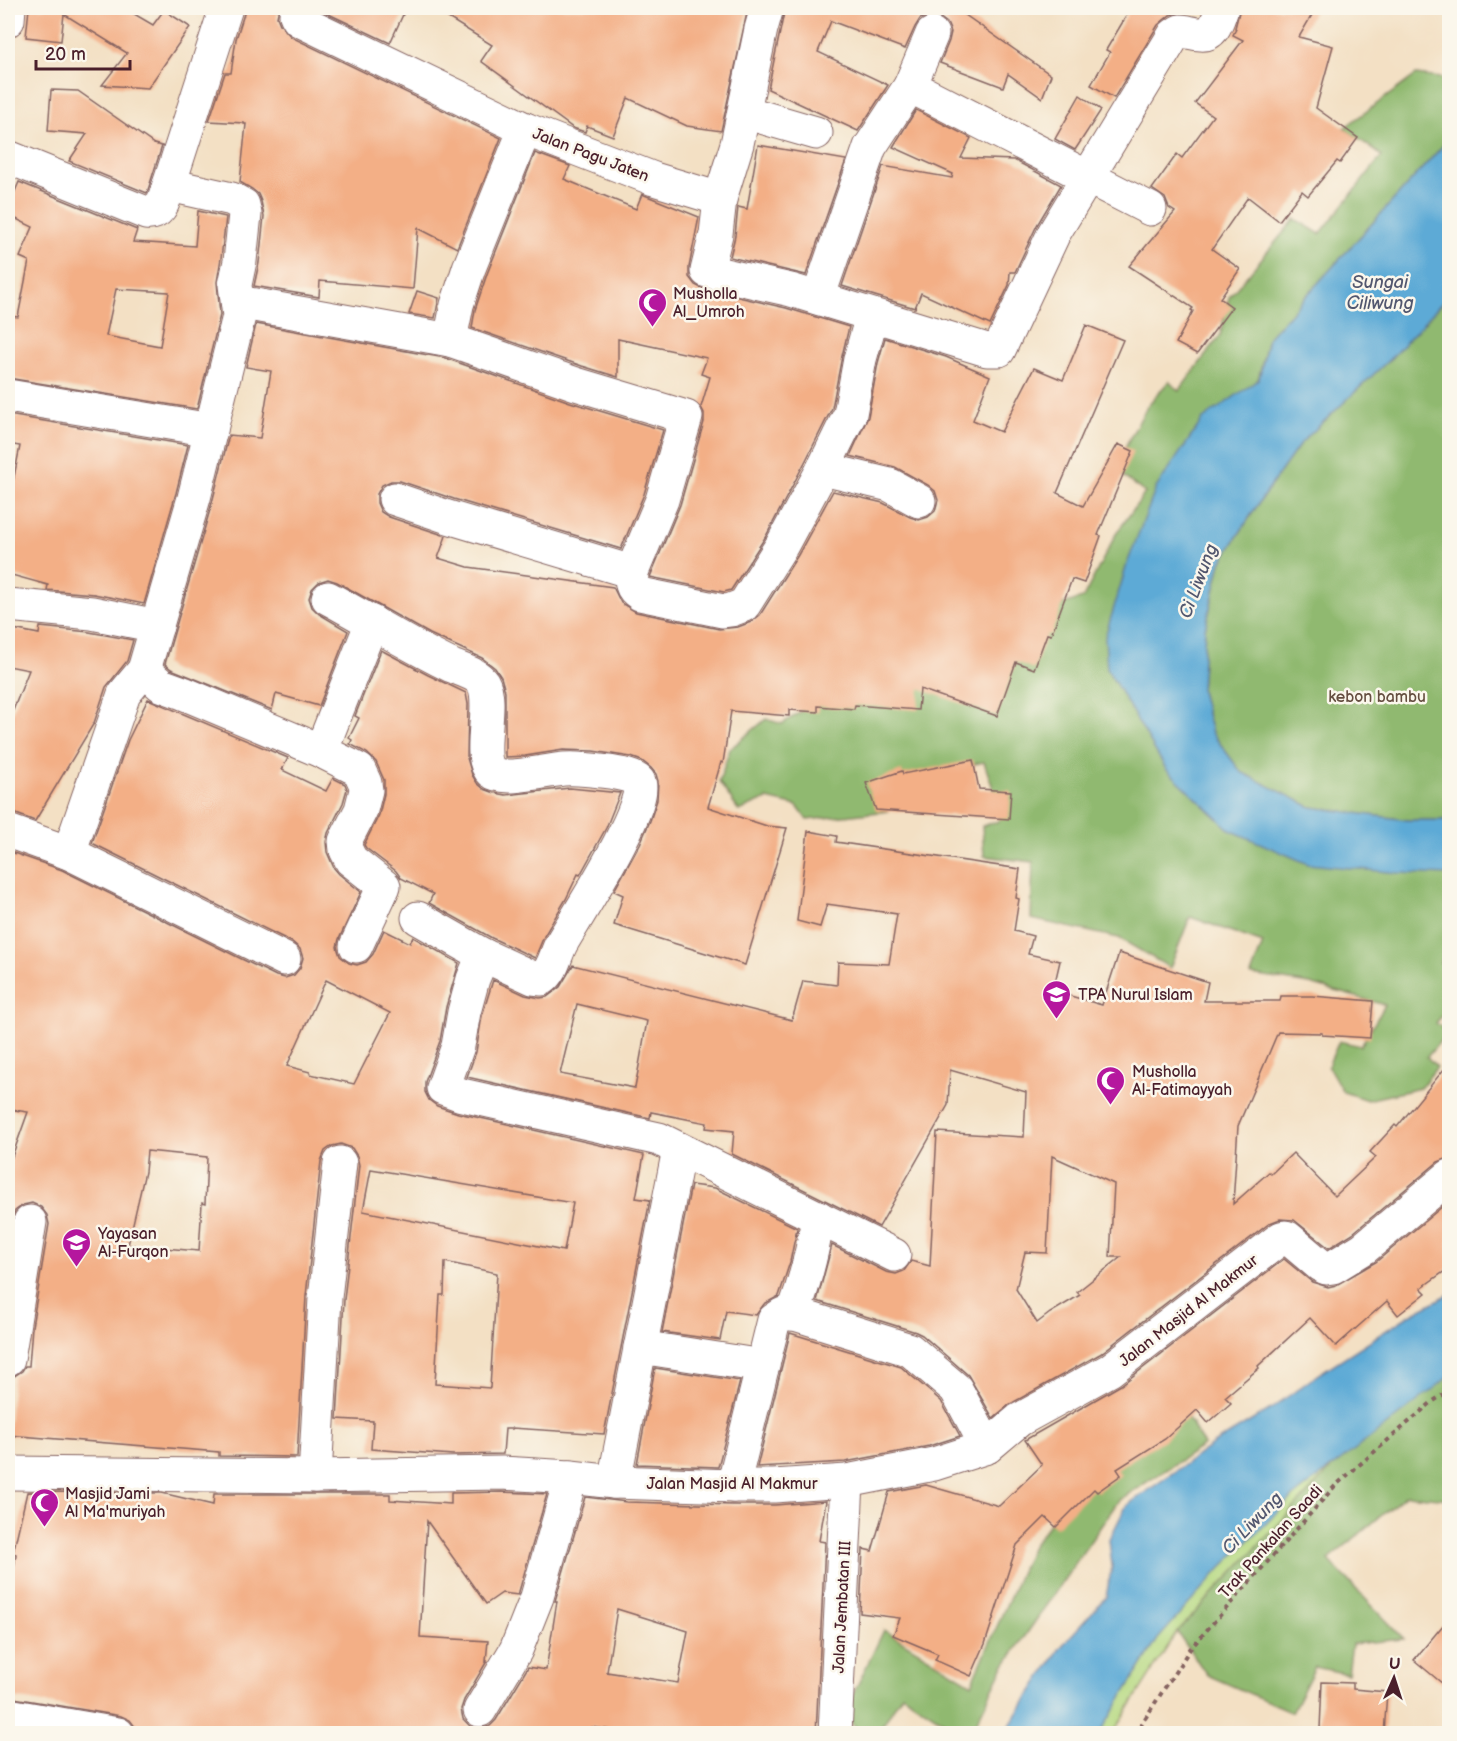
<svg xmlns="http://www.w3.org/2000/svg" width="1457" height="1741" font-family="'Balsamiq Sans',sans-serif">
<style>
.green{fill:#b6d981;stroke:#807c56;stroke-width:1.5}
.forest{fill:#90b96f;stroke:#6d6c4d;stroke-width:1.5}
.water{fill:#5daad6;stroke:#546480;stroke-width:1.5}
.building{fill:#f3af86;fill-rule:evenodd}
.lines{fill:none;stroke-linecap:round;stroke-linejoin:round}
.street-casing{stroke:#856361;stroke-width:35}
.path{stroke:#856361;stroke-width:4;stroke-dasharray:4.5 4.5;stroke-linecap:butt}
.street{stroke:#fff;stroke-width:33}
.labels{text-anchor:middle;stroke-width:5;stroke-linejoin:round;paint-order:stroke}
.street-label{font-size:16px;fill:#4a1f2b;stroke:#fbf7ec}
.poi-label{font-size:16px;fill:#4a1f2b;stroke:#fbf7ec;text-anchor:start}
.park-label{font-size:16px;fill:#654e40;stroke:#fbf7ec}
.water-label{font-size:18px;font-style:italic;fill:#52576f;stroke:#fbf7ec}
</style>
<rect width="100%" height="100%" fill="#fbf7ec"/>
<filter id="ink" filterUnits="userSpaceOnUse"><feTurbulence type="fractalNoise" baseFrequency=".0167" numOctaves="2"/><feDisplacementMap in="SourceGraphic" scale="12" xChannelSelector="R" yChannelSelector="G"/><feConvolveMatrix kernelMatrix="1 2 1 2 8 2 1 2 1" color-interpolation-filters="sRGB"/></filter>
<filter id="wash" filterUnits="userSpaceOnUse"><feTurbulence type="fractalNoise" baseFrequency=".008" numOctaves="4" result="noise"/><feDisplacementMap in="SourceGraphic" scale="24" xChannelSelector="R" yChannelSelector="G"/><feGaussianBlur stdDeviation="1.35" result="paint"/><feColorMatrix in="noise" values="0 0 0 0 0 0 0 0 0 0 0 0 0 0 0 0 0 1.4 0 .05"/><feComposite in="paint" operator="in"/></filter>
<g filter="url(#wash)">
<rect width="100%" height="100%" fill="#f3e0c4"/>
<polygon class="green" points="1377,1420 1177,1632 1113,1733 1073,1734 1167,1584"/>
<g class="forest">
<polygon points="1416,75 1449,79 1449,139 1268,338 1167,767 1449,875 1449,953 1440,962 1449,971 1449,1008 1436,1023 1448,1032 1427,1057 1437,1067 1420,1088 1367,1100 1343,1092 1328,1066 1339,1041 1361,1046 1385,1005 1310,984 1251,975 1263,943 1190,917 1170,968 1119,938 1031,919 1033,862 984,856 982,826 999,821 997,800 984,762 920,775 889,799 888,811 807,820 797,806 767,799 739,811 719,782 730,749 766,719 782,724 814,703 1011,620 1083,598 1116,534 1145,493 1113,469 1148,405 1169,381 1179,391 1220,336 1229,297 1295,219 1320,234 1382,156 1344,128"/>
<polygon points="1449,295 1449,820 1407,820 1311,807 1241,772 1212,733 1201,691 1205,629 1221,562 1260,501 1300,444 1392,357"/>
<polygon points="1449,1365 1449,1499 1406,1495 1328,1560 1404,1639 1352,1644 1348,1674 1315,1667 1292,1712 1207,1675 1177,1632 1377,1420"/>
<polygon points="1181,1406 1204,1445 1119,1500 1003,1668 971,1733 948,1733 952,1727 902,1694 878,1733 862,1733 843,1715 884,1630 972,1684 1032,1546 1055,1516"/>
</g>
<g class="water">
<polygon points="1449,139 1449,295 1392,357 1300,444 1260,501 1221,562 1205,629 1201,691 1212,733 1241,772 1311,807 1407,820 1449,820 1449,875 1399,873 1308,864 1230,830 1166,769 1107,669 1105,637 1127,564 1156,488 1203,419 1259,379 1268,338"/>
<polygon points="1449,1294 1449,1377 1292,1498 1221,1568 1158,1639 1100,1733 1005,1733 1060,1648 1106,1597 1112,1566 1109,1540 1126,1506 1215,1443 1271,1409 1317,1375 1410,1315"/>
</g>
<g id="blocks">
<g class="building">
<polygon points="29,8 124,8 153,25 164,10 190,27 148,88 102,85 127,53 64,14 61,41 26,37"/>
<polygon points="244,8 279,8 277,17 280,24 291,37 501,138 457,248 418,228 413,289 320,281 319,297 254,286 259,263 264,216 261,201 258,194 252,189 240,182 246,124 244,124 244,123 209,121 225,73 231,73 236,39 244,14"/>
<polygon points="316,8 406,8 390,43"/>
<polygon points="432,8 748,8 721,131 687,126 628,98 613,136 587,126 585,132 573,128 481,61 492,45"/>
<polygon points="785,8 955,8 1051,75 1042,98 1008,74 1003,87 940,63 949,41 951,32 947,23 939,17 929,16 920,19 915,27 905,49 831,21 818,52 888,85 858,131 768,89"/>
<polygon points="1131,8 1183,8 1180,12 1170,15 1158,25 1114,98 1091,85 1110,52 1106,50"/>
<polygon points="1240,8 1316,8 1299,37 1333,46 1316,108 1358,138 1340,163 1337,161 1308,196 1302,191 1279,221 1248,197 1212,249 1240,269 1220,298 1232,307 1197,354 1176,343 1193,311 1191,310 1193,308 1129,266 1175,212 1169,208 1165,198 1152,189 1177,154 1182,158 1213,116 1195,103 1243,40 1233,35 1236,29 1235,28"/>
<polygon points="51,90 78,91 154,144 162,146 147,193 69,161 87,134 48,131"/>
<polygon points="1080,95 1101,110 1075,150 1055,139"/>
<polygon points="916,110 971,138 961,158 1014,160 1061,185 1037,225 1015,272 1010,272 1009,285 990,325 921,293 915,308 842,286 883,166 952,178 953,174 893,147"/>
<polygon points="758,145 846,160 806,275 730,257 735,236 738,207 747,209"/>
<polygon points="535,153 570,166 564,179 636,209 642,194 699,217 689,267 689,277 695,285 703,289 786,308 849,327 842,356 832,408 806,460 766,536 731,590 724,592 650,577 680,505 704,422 704,413 701,407 710,377 701,374 707,358 618,339 618,377 582,366 472,328 475,310 487,274"/>
<path d="M19 182 137 230 133 242 195 246 198 211 226 217 221 258 217 282 220 315 197 409 8 378V329L10 316 18 317 29 261 20 257 33 227 8 215V208ZM116 289 169 292 160 346 106 336Z"/>
<polygon points="417,291 439,298 435,318 409,314"/>
<polygon points="256,324 445,358 570,402 663,430 644,494 621,549 454,499 400,481 391,481 382,485 377,494 377,503 381,512 389,517 446,536 438,558 468,567 613,587 621,603 636,612 719,629 738,627 751,622 760,615 798,555 833,491 883,503 910,517 919,520 928,517 935,511 938,500 935,491 928,485 895,467 850,456 868,417 878,363 885,338 946,357 990,376 973,420 1001,432 1034,368 1063,380 1086,325 1123,340 1057,493 1083,506 1118,444 1133,451 1098,535 1101,536 1084,583 1072,579 1051,635 1047,634 1034,669 1016,662 997,716 920,689 918,710 855,705 854,709 818,706 818,712 789,710 789,716 731,711 723,763 721,762 708,807 767,826 787,828 745,965 614,925 623,895 614,891 640,844 650,821 657,800 658,781 656,774 651,768 642,761 631,757 593,751 563,750 525,756 505,757 505,691 501,677 495,668 482,658 430,634 337,582 328,579 319,582 312,589 309,598 312,607 319,614 348,631 319,706 276,694 272,710 171,669 165,664 212,503 229,435 260,438 271,371 246,367"/>
<polygon points="8,415 188,445 176,493 144,604 94,594 47,590 48,585 8,574 8,508 20,446 8,444"/>
<polygon points="40,627 89,632 133,640 127,661 106,687 94,723 35,821 14,813 8,813 8,723 29,670 8,666 8,628 39,634"/>
<polygon points="381,650 428,675 466,693 468,704 467,758 472,775 477,783 484,789 495,793 506,795 570,788 620,793 606,828 580,875 578,874 566,899 544,936 535,958 492,938 429,903 433,894 401,878 396,871 366,848 364,845 379,815 384,794 384,780 376,762 367,753 350,744 352,740 349,738 359,718 355,716"/>
<path d="M148 699 288 758 282 770 326 791 333 778 345 784 347 789 343 803 328 833 326 842 327 852 334 868 339 874 361 892 339 939 337 947 340 956 349 963 357 965 366 962 373 954 384 930 410 943 413 937 459 963 446 1007 440 1041 425 1082V1092L429 1100 437 1106 458 1113 644 1155 636 1198 650 1200 604 1434 512 1428V1429H505L503 1454 453 1455 371 1449 373 1421 337 1419 344 1300 359 1165 357 1156 352 1148 341 1144 332 1146 325 1151 321 1161 306 1296 297 1457 219 1456V1452L8 1435 13 1377 22 1371 25 1366H29L32 1327 49 1224 47 1215 41 1207 32 1203 23 1205 15 1211 12 1218 8 1243V1168L28 1112 8 1109V851L62 870 276 976 285 978 294 975 300 968 303 958 300 949 292 942 92 843 128 740ZM326 980 390 1013 354 1084 310 1074V1072L287 1066ZM147 1151 207 1157 205 1204 202 1203 199 1251 128 1245 145 1172ZM371 1169 573 1203 564 1251 363 1211ZM445 1262 497 1273 490 1388 435 1384 440 1295H444Z"/>
<polygon points="973,760 979,789 1011,791 1009,819 876,810 866,783 902,771 903,774"/>
<path d="M808 831 837 836 836 842 1020 869 1016 898 1019 899 1014 931 1033 936 1028 954 1060 961 1053 991 1102 1005 1119 953 1208 982 1204 1001H1280L1281 996H1312L1373 1001 1370 1038 1322 1035V1033L1278 1032 1238 1126 1233 1204 1269 1172 1271 1174 1293 1153 1335 1196 1376 1157 1370 1152 1395 1125 1397 1127 1449 1063V1158L1438 1162 1353 1233 1329 1248 1294 1220 1280 1219 1270 1223 1100 1354 1010 1404 993 1418 968 1375 922 1335 916 1332 817 1301 832 1245 886 1272 896 1274 904 1271 911 1261 930 1266 937 1132 1024 1137 1026 1092 950 1070 948 1105 879 1227 732 1154 734 1131 706 1128 707 1123 651 1112 650 1118 467 1077 476 1052 482 1016 493 980 525 995 540 998 547 997 560 987 573 965 792 1020 803 981 837 985 838 962 889 964 897 914 827 904 820 927 797 921ZM577 1004 647 1021 635 1088 560 1074ZM1052 1156 1114 1184 1110 1257H1121L1077 1292 1080 1295 1050 1313 1037 1323 1016 1289 1025 1252 1047 1253Z"/>
<polygon points="691,1185 715,1188 797,1228 790,1262 779,1296 764,1304 756,1315 726,1311 720,1340 662,1332"/>
<polygon points="1449,1201 1449,1268 1421,1288 1426,1293 1398,1315 1387,1301 1336,1346 1310,1318 1258,1366 1259,1368 1225,1397 1231,1403 1208,1423 1197,1410 1165,1439 1117,1469 1121,1475 1097,1492 1094,1489 1056,1527 1045,1517 1017,1545 985,1644 971,1676 935,1660 938,1654 893,1635 900,1618 860,1613 863,1549 872,1551 889,1492 926,1485 999,1506 1042,1465 1025,1440 1121,1385 1284,1259 1312,1282 1328,1287 1336,1285 1376,1262"/>
<polygon points="790,1333 901,1367 941,1401 960,1436 929,1446 845,1462 757,1467"/>
<polygon points="655,1368 740,1381 718,1467 637,1464"/>
<path d="M27 1492 162 1493 213 1505 214 1494H390V1500L451 1504V1493L502 1492 547 1494 518 1595 502 1593 486 1604 427 1521 420 1637 488 1641 486 1661H487L464 1700 461 1709 463 1719 470 1726 480 1729 490 1726 496 1720 528 1667 546 1670 557 1601H555L585 1497 627 1502 733 1505H775L826 1501 819 1541 825 1542 816 1734H639L592 1727 591 1730 586 1729V1734H150L136 1728 130 1720 121 1716 8 1697V1616L16 1554 13 1553ZM617 1609 688 1631 678 1683 607 1672Z"/>
<polygon points="1449,1618 1449,1689 1414,1660"/>
<polygon points="1322,1682 1353,1683 1353,1689 1387,1692 1384,1734 1360,1734 1360,1732 1320,1729"/>
</g>
</g>
</g>
<g filter="url(#ink)">
<use href="#blocks" fill-opacity="0" stroke="#856361" stroke-width="1.5"/>
<g class="lines">
<defs>
<g id="street">
<polyline points="298,8 296,15 299,20 525,129 654,179 720,199 737,144 761,29 767,8"/>
<polyline points="8,20 9,8"/>
<polyline points="910,86 1150,209"/>
<polyline points="744,112 816,133"/>
<path d="M8 157 146 213C163 215 164 198 169 185L226 8"/>
<path d="M720 199 716 234 707 271 791 290 987 350H999L1054 233 1174 35 1180 31C1187 31 1193 34 1200 34 1215 36 1218 18 1222 8"/>
<polyline points="818,298 870,147 910,86 932,34"/>
<polyline points="238,302 450,340 457,305 469,268 525,129"/>
<path d="M450 340 576 384 686 417 662 500 632 572C631 582 630 588 640 594L723 611 731 610 744 605 782 545 823 469 850 414 860 359 872 316"/>
<polyline points="8,396 211,430"/>
<polyline points="823,469 890,485 919,501"/>
<polyline points="395,499 448,517 632,572"/>
<path d="M328 598C369 620 410 646 452 666 462 670 477 674 483 683 495 704 475 757 492 772 503 782 550 770 564 769 575 768 635 772 639 782 650 804 575 919 561 944 555 956 553 971 542 979L533 978 483 955 418 918"/>
<polyline points="8,605 92,613 157,626"/>
<polyline points="144,670 161,685 183,693 321,751 359,770 365,783 366,790 361,810 345,841 346,850 351,860 384,886 356,946"/>
<polyline points="321,751 372,622"/>
<polyline points="8,831 69,853 284,959"/>
<polyline points="69,853 124,694 144,670 194,498 239,316 235,285 240,261 245,214 243,205 232,199 169,185"/>
<polyline points="483,955 473,979 464,1012 458,1046 443,1088 462,1095 659,1139 894,1255"/>
<path d="M793 1314C805 1282 813 1251 818 1217"/>
<polyline points="640,1347 763,1366"/>
<polyline points="8,1359 30,1222"/>
<polyline points="8,1473 315,1476 502,1473 571,1477 614,1482 733,1486 774,1486 847,1481 934,1464 987,1447 1019,1420 1110,1370 1281,1238 1285,1237 1288,1238 1320,1265 1326,1268 1333,1267 1364,1248 1450,1176"/>
<polyline points="315,1476 325,1298 340,1163"/>
<polyline points="614,1482 679,1149"/>
<polyline points="733,1486 774,1320 783,1314 795,1314 910,1350 956,1389 987,1447"/>
<polyline points="480,1710 516,1650 537,1597 571,1477"/>
<polyline points="8,1715 118,1734"/>
<polyline points="835,1734 847,1481"/>
</g>
</defs>
<use href="#street" class="street-casing"/>
<polyline class="path" points="1135,1734 1190,1649 1335,1486 1432,1402 1450,1390"/>
<use href="#street" class="street"/>
</g>
</g>
<defs>
<symbol id="mosque-pin" viewBox="-11 -11 22 30"><path d="M0 17L-7.5 6A9.5 9.5 0 1 1 7.5 6Z" fill="#b5179e" stroke="#fbf7ec"/><path d="M3.5-4.9A6 6 0 1 0 3.5 4.9A5 5 0 1 1 3.5-4.9Z" fill="#fff"/></symbol>
<symbol id="school-pin" viewBox="-11 -11 22 30"><path d="M0 17L-7.5 6A9.5 9.5 0 1 1 7.5 6Z" fill="#b5179e" stroke="#fbf7ec"/><path d="M0-5L7-2L0 1L-7-2ZM-4 1L0 2.5L4 1V4Q0 6-4 4Z" fill="#fff"/></symbol>
</defs>
<g fill-rule="evenodd">
<use href="#mosque-pin" x="636" y="286" width="33" height="45"/>
<use href="#school-pin" x="1040" y="978" width="33" height="45"/>
<use href="#mosque-pin" x="1094" y="1064" width="33" height="45"/>
<use href="#school-pin" x="60" y="1226" width="33" height="45"/>
<use href="#mosque-pin" x="28" y="1486" width="33" height="45"/>
</g>
<g class="labels">
<g class="street-label">
<text transform="translate(591 154) rotate(21)" y="6">Jalan Pagu Jaten</text>
<text transform="translate(1188 1310) rotate(-38)" y="6">Jalan Masjid Al Makmur</text>
<text x="732" y="1489">Jalan Masjid Al Makmur</text>
<text transform="translate(1270 1541) rotate(-48)" y="6">Trak Pankalan Saadi</text>
<text transform="translate(841 1607) rotate(-87)" y="6">Jalan Jembatan III</text>
</g>
<g class="poi-label">
<text x="673" y="299">Musholla<tspan x="673" dy="18">Al_Umroh</tspan></text>
<text x="1078" y="1000">TPA Nurul Islam</text>
<text x="1132" y="1077">Musholla<tspan x="1132" dy="18">Al-Fatimayyah</tspan></text>
<text x="98" y="1239">Yayasan<tspan x="98" dy="18">Al-Furqon</tspan></text>
<text x="65" y="1499">Masjid Jami<tspan x="65" dy="18">Al Ma'muriyah</tspan></text>
</g>
<g class="park-label">
<text x="1377" y="702">kebon bambu</text>
</g>
<g class="water-label">
<text x="1380" y="288">Sungai<tspan x="1380" dy="21">Ciliwung</tspan></text>
<text transform="translate(1198 581) rotate(-69)" y="6">Ci Liwung</text>
<text transform="translate(1252 1523) rotate(-46)" y="6">Ci Liwung</text>
</g>
</g>
<rect width="1457" height="1741" fill="none" stroke="#fbf7ec" stroke-width="30"/>
<g transform="translate(1394 1678) rotate(3)" stroke="#fbf7ec" stroke-width="4.5" paint-order="stroke">
<path d="M0-4.5L10 22L0 15L-10 22Z" fill="#4a1f2b"/>
<text y="-9" font-size="16" font-weight="bold" text-anchor="middle" fill="#4a1f2b">U</text>
</g>
<path d="M36 60v9h94v-9" fill="none" stroke="#4a1f2b" stroke-width="3"/>
<text x="45" y="60" font-size="18" fill="#4a1f2b" stroke="#fbf7ec" stroke-width="4.5" paint-order="stroke">20 m</text>
</svg>
